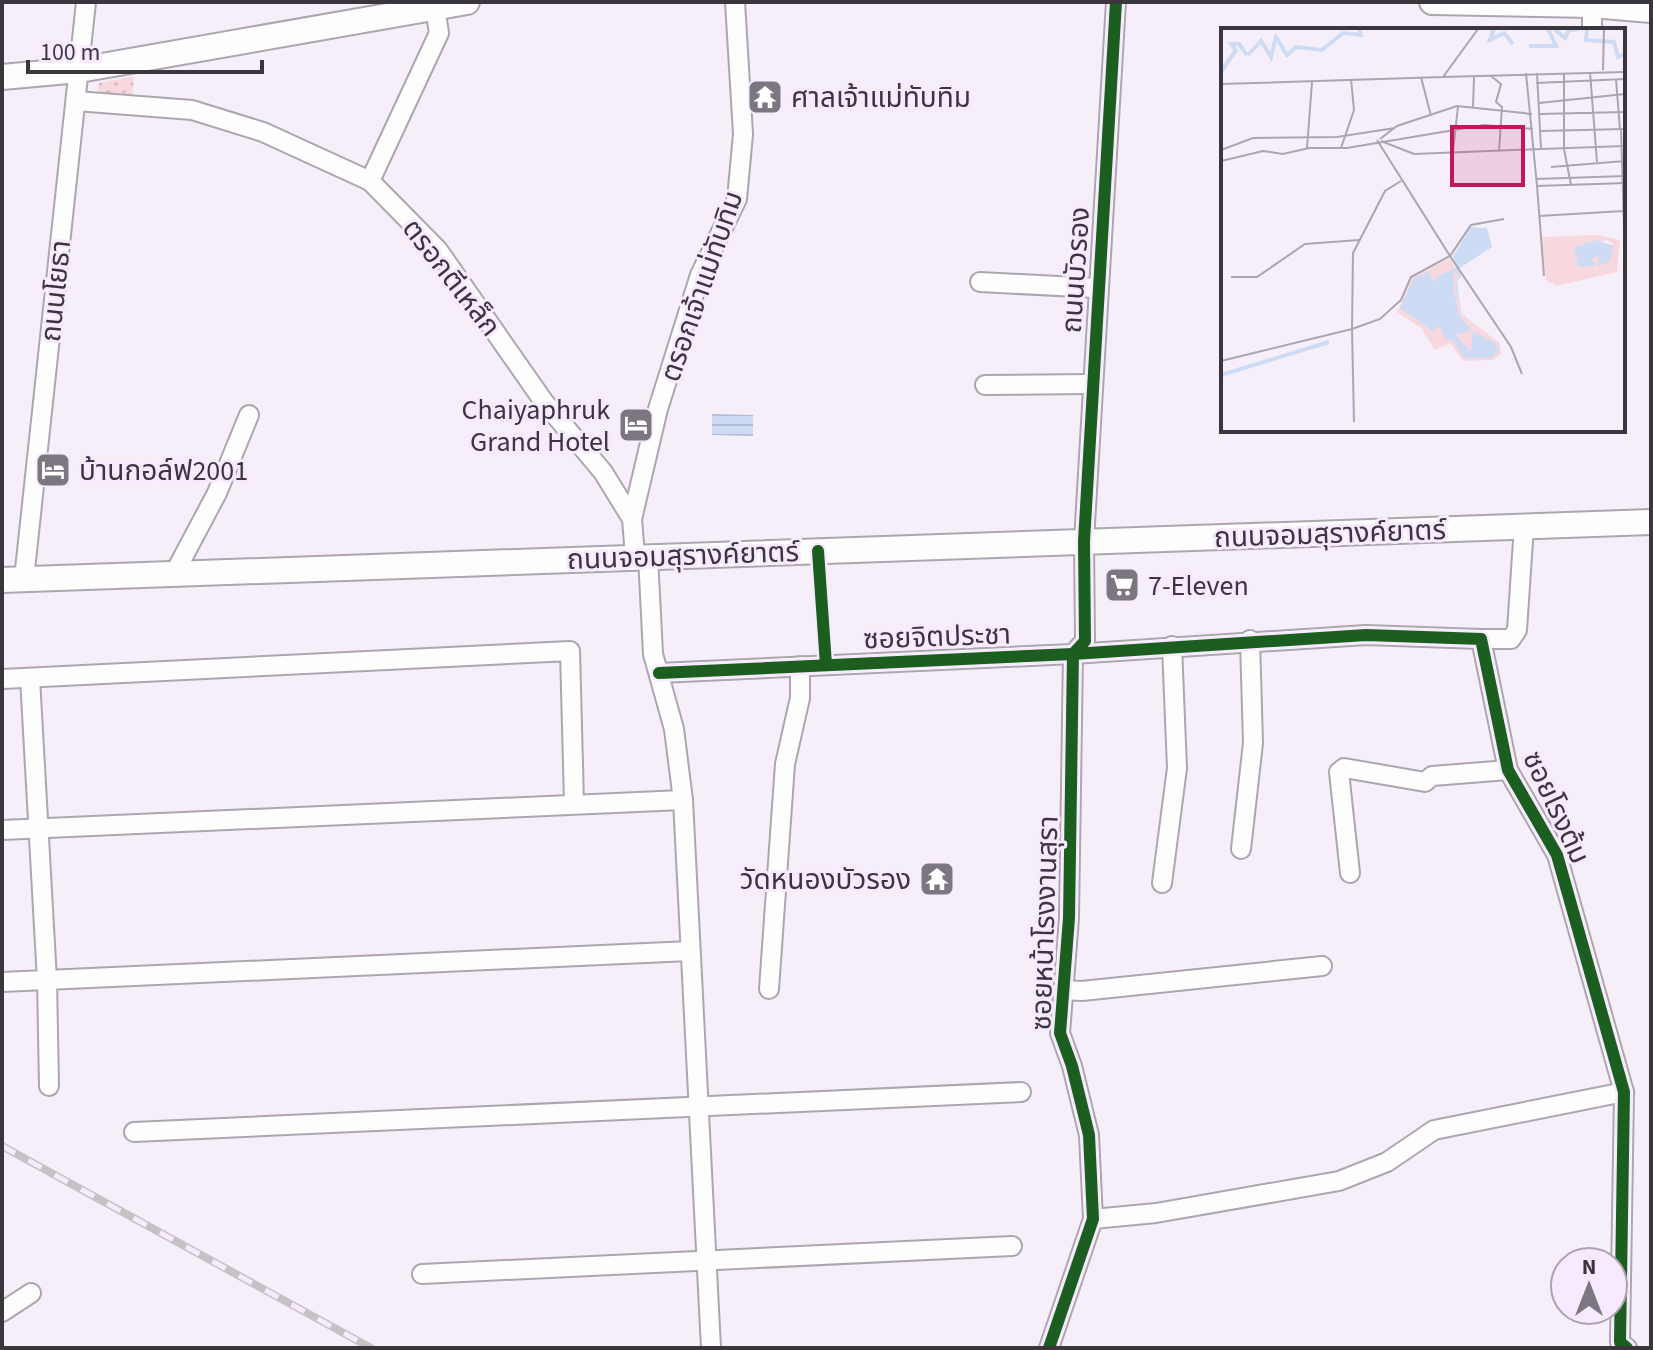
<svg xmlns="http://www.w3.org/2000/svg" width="1653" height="1350" font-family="'Source Sans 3','Noto Sans Thai',sans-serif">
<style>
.grass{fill:url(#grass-dots)}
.water{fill:url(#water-rules)}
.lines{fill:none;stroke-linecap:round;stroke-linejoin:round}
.minor-casing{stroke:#aca6af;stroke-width:22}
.major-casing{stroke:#aca6af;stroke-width:28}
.minor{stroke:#fefdfe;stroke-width:18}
.major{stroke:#fefdfe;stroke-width:24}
.rail-casing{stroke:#c4c2c4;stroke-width:8}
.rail{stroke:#f7eaff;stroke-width:5;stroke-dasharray:15;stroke-linecap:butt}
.cycleway-casing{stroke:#f7eaff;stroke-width:17}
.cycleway{stroke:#1b5e20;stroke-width:12}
.labels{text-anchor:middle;stroke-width:6;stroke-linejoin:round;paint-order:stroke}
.poi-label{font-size:28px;fill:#3b353e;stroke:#f7eaff;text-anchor:start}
.street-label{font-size:28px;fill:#3b353e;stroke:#f7eaff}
.inset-river{fill:none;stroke:#cddcf4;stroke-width:4}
.inset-road{fill:none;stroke:#aba5af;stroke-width:2}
.view{fill:#c2185b;fill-opacity:0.15;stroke:#c2185b;stroke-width:4}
.inset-edge{fill:none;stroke:#3b353e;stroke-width:4}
</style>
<defs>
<pattern id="grass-dots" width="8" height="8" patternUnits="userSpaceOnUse" patternTransform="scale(2)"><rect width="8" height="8" fill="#f8d8df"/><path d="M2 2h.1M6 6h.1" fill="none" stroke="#d6bac0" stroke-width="1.8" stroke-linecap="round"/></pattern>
<pattern id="water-rules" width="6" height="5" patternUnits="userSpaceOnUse" patternTransform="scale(2)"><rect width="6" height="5" fill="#cddcf4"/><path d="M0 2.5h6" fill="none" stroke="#b1bdd2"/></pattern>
</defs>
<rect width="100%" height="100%" fill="#f6effa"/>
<polygon class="grass" points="134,76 132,100 97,99 99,83"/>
<polygon class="water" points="712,414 753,415 753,436 712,435"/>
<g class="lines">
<defs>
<g id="minor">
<polyline points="1592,5 1592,30"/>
<polyline points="76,101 192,110 263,132 370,181 438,250 544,402 603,472 632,519 635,556"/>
<polyline points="370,181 439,33 435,8"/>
<polyline points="980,282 1096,288"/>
<polyline points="985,385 1092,384"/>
<polyline points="632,519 658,409 700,275 737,199 743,134 735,2"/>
<polyline points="648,556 653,654 674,729 683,800 711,1348"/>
<polyline points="174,574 217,493 249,415"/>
<polyline points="24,579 86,2"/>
<polyline points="1481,639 1511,639 1517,630 1524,526"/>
<polyline points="659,673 1073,654 1366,635 1481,639 1508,770 1557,855 1624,1092 1620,1342 1627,1348"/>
<polyline points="30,678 47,980 49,1086"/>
<polyline points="2,679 570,651 574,803"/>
<polyline points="2,830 683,800"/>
<polyline points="1241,849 1253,743 1250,640"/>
<polyline points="1350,873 1339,772 1344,768 1425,782 1432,776 1508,770"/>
<polyline points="1162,883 1177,768 1172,646"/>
<polyline points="2,982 690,951"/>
<polyline points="769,989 785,764 800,698 800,666"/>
<polyline points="1062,990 1082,991 1322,966"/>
<polyline points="134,1132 1021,1092"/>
<polyline points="1093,1219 1156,1213 1339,1181 1387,1162 1434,1130 1624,1092"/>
<polyline points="422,1274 1012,1246"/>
<polyline points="2,1312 31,1293"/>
<polyline points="1049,1348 1093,1219 1089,1135 1072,1066 1060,1033 1069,918 1073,654 1085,641 1084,541 1116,2"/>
</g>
<g id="major">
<polyline points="1432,2 1592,5 1651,10"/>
<polyline points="2,77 79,70 467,2"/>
<polyline points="2,580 1651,522"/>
</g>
</defs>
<use href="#minor" class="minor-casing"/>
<use href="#major" class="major-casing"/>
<use href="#minor" class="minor"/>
<use href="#major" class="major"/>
<defs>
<polyline id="rail" points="2,1146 371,1348"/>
</defs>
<use href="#rail" class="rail-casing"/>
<use href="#rail" class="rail"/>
<defs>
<g id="cycleway">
<polyline points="818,551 826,665"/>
<polyline points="659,673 1073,654 1366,635 1481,639 1508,770 1557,855 1624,1092 1620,1342 1627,1348"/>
<polyline points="1049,1348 1093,1219 1089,1135 1072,1066 1060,1033 1069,918 1073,654 1085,641 1084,541 1116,2"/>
</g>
</defs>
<use href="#cycleway" class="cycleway-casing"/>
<use href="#cycleway" class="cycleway"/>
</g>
<defs>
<symbol id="temple-square" viewBox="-11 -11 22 22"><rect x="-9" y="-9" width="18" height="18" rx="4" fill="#7c7680" stroke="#f7eaff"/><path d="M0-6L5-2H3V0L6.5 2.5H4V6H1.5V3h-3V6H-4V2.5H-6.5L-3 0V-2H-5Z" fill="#fff"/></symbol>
<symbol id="hotel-square" viewBox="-11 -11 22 22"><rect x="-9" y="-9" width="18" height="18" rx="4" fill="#7c7680" stroke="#f7eaff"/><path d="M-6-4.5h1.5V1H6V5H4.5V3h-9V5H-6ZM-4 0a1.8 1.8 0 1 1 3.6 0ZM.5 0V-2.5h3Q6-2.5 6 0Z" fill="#fff"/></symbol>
<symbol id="supermarket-square" viewBox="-11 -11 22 22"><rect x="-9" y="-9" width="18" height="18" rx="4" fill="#7c7680" stroke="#f7eaff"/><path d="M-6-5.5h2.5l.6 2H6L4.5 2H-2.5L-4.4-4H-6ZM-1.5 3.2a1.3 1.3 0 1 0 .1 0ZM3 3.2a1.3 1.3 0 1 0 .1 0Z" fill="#fff"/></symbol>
</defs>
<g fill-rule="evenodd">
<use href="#temple-square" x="745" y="77" width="40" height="40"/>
<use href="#hotel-square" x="616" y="405" width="40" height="40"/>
<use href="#hotel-square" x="33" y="450" width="40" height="40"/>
<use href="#supermarket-square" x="1102" y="565" width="40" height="40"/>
<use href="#temple-square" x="917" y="859" width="40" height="40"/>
</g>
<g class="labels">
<g class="poi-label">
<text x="791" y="107">ศาลเจ้าแม่ทับทิม</text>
<text x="610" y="419" text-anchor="end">Chaiyaphruk<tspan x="610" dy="32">Grand Hotel</tspan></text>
<text x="79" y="480">บ้านกอล์ฟ2001</text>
<text x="1148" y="595">7-Eleven</text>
<text x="911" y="889" text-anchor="end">วัดหนองบัวรอง</text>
</g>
<g class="street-label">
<text transform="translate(1075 270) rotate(-86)" y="10">ถนนบัวรอง</text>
<text transform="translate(452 277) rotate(52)" y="10">ตรอกตีเหล็ก</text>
<text transform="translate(701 286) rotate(-71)" y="10">ตรอกเจ้าแม่ทับทิม</text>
<text transform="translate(55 291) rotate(-84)" y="10">ถนนโยธา</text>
<text transform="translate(1330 533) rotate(-2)" y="10">ถนนจอมสุรางค์ยาตร์</text>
<text transform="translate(683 555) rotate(-2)" y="10">ถนนจอมสุรางค์ยาตร์</text>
<text transform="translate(937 636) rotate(-2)" y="10">ซอยจิตประชา</text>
<text transform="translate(1557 807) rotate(65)" y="10">ซอยโรงต้ม</text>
<text transform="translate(1044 923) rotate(-88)" y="10">ซอยหน้าโรงงานสุรา</text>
</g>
</g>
<g transform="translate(1221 28)">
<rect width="404" height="404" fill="#f6effa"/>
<path d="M376 207 399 212 396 244 335 258 325 252 320 209ZM386 212 392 216 377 238 380 228 370 231 375 238H357L358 218Z" fill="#f8d8df" fill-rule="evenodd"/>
<path d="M229 230 238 247 235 258 241 287 279 315 280 326 272 332 242 333 229 315 214 322 200 300 176 284 191 249Z" fill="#f8d8df"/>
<path d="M250 199 266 200 271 219 239 240 240 249 236 253 240 285 258 302 240 284 235 263V256L238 247 233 243V264L238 287 250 302 234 307 250 323 252 303 276 316 278 323 270 330H243L232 312 224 311 219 298 211 303 179 280 193 250 207 244 214 255 216 248 235 240 232 228ZM375 212 393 218 388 234 377 238 378 228 370 231 375 238 357 239 353 219Z" fill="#cddcf4"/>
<path class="inset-river" d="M273 1 269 12 283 5 292 16M333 1 344 10 348 2 358 1M366 1 365 12 393 14 397 29 404 26M308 18H335L327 1M27 27 40 13 50 29 55 9 66 27 75 19 101 22 122 5 140 7 138 1M0 44 15 22 10 16H18L26 27M0 347 108 314"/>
<path class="inset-road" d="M382 42 383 1M369 44 376 134M305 45 316 158 404 155M343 45V121L350 157M270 48 280 56 275 74 281 79 278 123M200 49 210 88M222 49 404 44M395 51 399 102M315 55 404 51M0 56 222 49 257 1M318 75 404 66M252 79 253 49M318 86 404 84M400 102 404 231M319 103 404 101M159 111 176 98 236 78 311 86M156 112 229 228 190 249 180 272 159 291 131 301 132 225 164 163 180 153M160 113 193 126 320 121 316 45M86 120 91 54M120 120 133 82 130 51M320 121 403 118M0 122 32 110 116 109 174 100M232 124 237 78M0 133 42 123 62 126 88 120H126L263 97 312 101M330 139 404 133M315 151 404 148M316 158 323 248M318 188 402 183M283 191 250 197 229 228 290 319 301 346M10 249H36L84 216 138 212M0 333 131 301 133 394"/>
<path class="view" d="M231 99H302V157H231Z"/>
<rect width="404" height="404" class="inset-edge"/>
</g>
<rect width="1653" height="1350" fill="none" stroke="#3b353e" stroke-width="8"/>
<g transform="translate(1589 1286)"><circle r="38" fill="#f7eaff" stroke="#aca2b2" stroke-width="2"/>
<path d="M0-6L14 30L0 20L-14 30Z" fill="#7c7680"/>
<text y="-12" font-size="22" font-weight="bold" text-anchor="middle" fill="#3b353e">N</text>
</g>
<path d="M28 60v12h234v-12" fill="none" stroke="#3b353e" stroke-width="4"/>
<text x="40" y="60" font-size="24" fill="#3b353e" stroke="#f7eaff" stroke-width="6" paint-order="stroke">100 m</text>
</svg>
